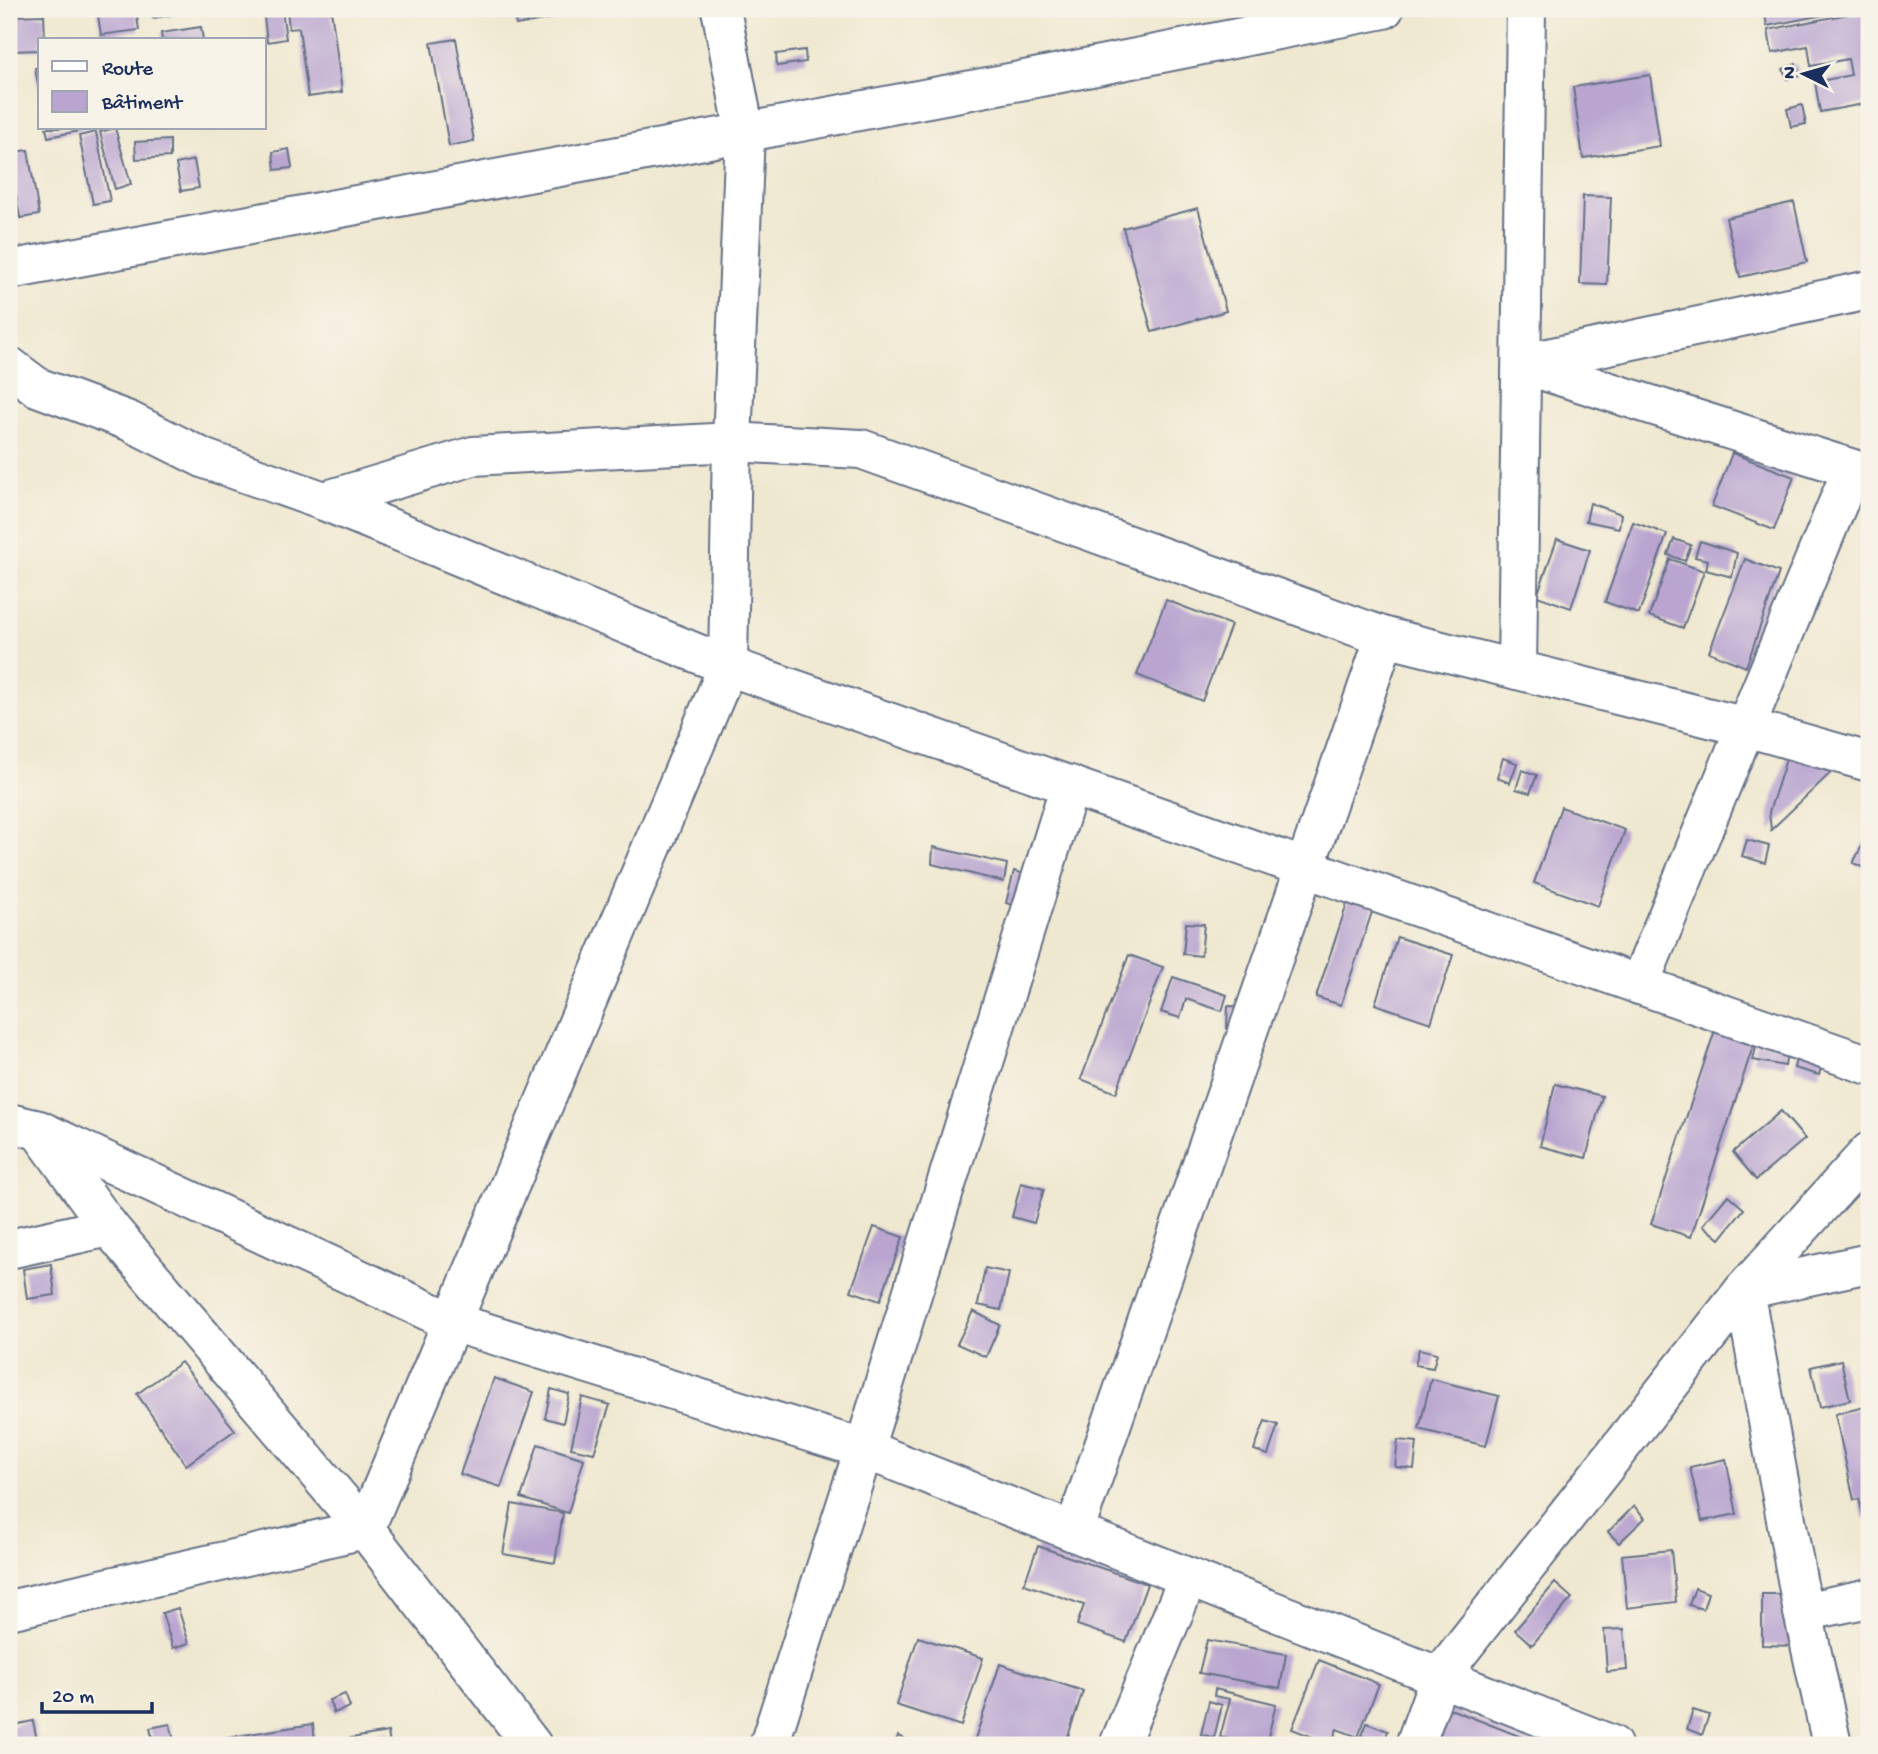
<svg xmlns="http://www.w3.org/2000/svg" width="1878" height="1754" font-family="'Gochi Hand',sans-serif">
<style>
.building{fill:#b9a5d0}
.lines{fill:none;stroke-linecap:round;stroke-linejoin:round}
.minor-casing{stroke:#657086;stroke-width:42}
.minor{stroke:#fff;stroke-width:38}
</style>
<rect width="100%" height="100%" fill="#f7f3e8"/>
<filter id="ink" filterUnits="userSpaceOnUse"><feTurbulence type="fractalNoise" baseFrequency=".0143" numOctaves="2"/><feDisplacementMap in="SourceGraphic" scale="14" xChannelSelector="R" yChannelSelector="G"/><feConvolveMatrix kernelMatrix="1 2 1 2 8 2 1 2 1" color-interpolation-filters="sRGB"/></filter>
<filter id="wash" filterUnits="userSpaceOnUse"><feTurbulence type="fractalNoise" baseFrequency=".00686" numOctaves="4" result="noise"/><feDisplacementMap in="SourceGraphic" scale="28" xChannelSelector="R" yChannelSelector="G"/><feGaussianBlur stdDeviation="1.57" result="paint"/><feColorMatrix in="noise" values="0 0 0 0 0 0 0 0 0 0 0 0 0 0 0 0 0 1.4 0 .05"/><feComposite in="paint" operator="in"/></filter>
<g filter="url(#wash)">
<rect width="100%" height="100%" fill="#efe8d0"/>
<g id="blocks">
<g class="building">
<polygon points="97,9 136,9 139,30 101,35"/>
<polygon points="152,9 188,9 189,12 153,18"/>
<polygon points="263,9 282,9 286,39 267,42"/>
<polygon points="287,9 331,9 342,92 308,97 299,28 289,29"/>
<polygon points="513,9 553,9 554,18 516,25"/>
<polygon points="1764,9 1848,9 1848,10 1767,26"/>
<polygon points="1869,10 1869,103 1820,112 1815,82 1851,75 1848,59 1811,66 1808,46 1772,53 1768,30"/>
<polygon points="44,15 45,40 40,40 40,50 13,51 13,16"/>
<polygon points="201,27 203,40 162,40 161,33"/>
<polygon points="456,39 474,141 449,146 431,43"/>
<polygon points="805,50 806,62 777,66 776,54"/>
<polygon points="1796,64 1800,75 1787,79 1783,69"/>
<polygon points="40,67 40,90 39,90 35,68"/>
<polygon points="1650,75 1660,146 1583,158 1573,87"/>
<polygon points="1802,105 1806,124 1791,127 1787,109"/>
<polygon points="46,128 90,128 90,129 48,137"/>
<polygon points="115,128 131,184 115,189 100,132"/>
<polygon points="96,132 110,201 93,204 79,136"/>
<polygon points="170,140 170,157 136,159 135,142"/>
<polygon points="289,149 292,168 275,170 273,152"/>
<polygon points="28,150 39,215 20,218 9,153"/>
<polygon points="194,160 199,188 181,191 176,164"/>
<polygon points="1583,196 1611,197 1607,285 1580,284"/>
<polygon points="1794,202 1807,262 1740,277 1726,218"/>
<polygon points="1198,208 1226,311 1152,332 1123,228"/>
<polygon points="1732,453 1794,477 1774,530 1712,506"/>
<polygon points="1590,503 1621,514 1619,528 1586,521"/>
<polygon points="1633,522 1667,534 1639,614 1605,602"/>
<polygon points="1557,539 1590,550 1571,608 1537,596"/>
<polygon points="1674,539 1691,545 1685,561 1668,555"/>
<polygon points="1700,541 1737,553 1732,577 1706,570 1708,560 1695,557"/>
<polygon points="1670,559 1704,571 1683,628 1649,616"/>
<polygon points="1745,559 1779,572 1746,667 1709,652"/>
<polygon points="1166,600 1231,625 1202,701 1137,675"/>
<polygon points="1791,744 1842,762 1771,830 1769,812"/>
<polygon points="1503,758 1517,763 1510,783 1497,778"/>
<polygon points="1522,770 1537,775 1530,793 1516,789"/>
<polygon points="1561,807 1625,830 1598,906 1534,883"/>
<polygon points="1869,832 1869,870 1853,863"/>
<polygon points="1747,840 1769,846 1765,863 1742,856"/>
<polygon points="933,847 1007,864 1004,882 932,864"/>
<polygon points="1014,871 1036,877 1013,905 1006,903"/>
<polygon points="1350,895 1375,903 1341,1005 1316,997"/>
<polygon points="1186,923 1204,924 1201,956 1183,954"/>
<polygon points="1397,937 1453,955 1431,1023 1375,1004"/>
<polygon points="1129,955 1163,967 1116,1093 1081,1079"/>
<polygon points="1173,977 1227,995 1222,1011 1186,999 1180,1018 1161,1012"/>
<polygon points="1228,1006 1251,1007 1249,1030 1227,1028"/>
<polygon points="1718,1021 1757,1034 1691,1237 1651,1224"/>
<polygon points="1757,1041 1788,1047 1785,1066 1753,1060"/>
<polygon points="1799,1046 1825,1053 1819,1075 1794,1068"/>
<polygon points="1555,1084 1602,1096 1586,1158 1540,1146"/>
<polygon points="1781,1111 1805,1139 1756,1180 1733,1152"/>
<polygon points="1021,1183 1044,1189 1034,1223 1012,1217"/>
<polygon points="1728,1195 1744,1209 1720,1239 1703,1225"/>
<polygon points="874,1227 903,1237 880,1301 851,1291"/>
<polygon points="51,1264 55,1295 27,1299 23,1269"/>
<polygon points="985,1268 1009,1273 1001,1310 978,1305"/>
<polygon points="973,1311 1000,1325 986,1357 957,1344"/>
<polygon points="1419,1349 1437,1353 1433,1368 1415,1365"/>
<polygon points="1841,1360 1850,1400 1820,1407 1811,1367"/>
<polygon points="181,1362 235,1430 186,1465 137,1394"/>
<polygon points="494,1378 534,1392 501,1487 460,1474"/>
<polygon points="1431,1379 1499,1396 1486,1446 1419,1429"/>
<polygon points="551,1389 569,1394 563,1423 545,1418"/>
<polygon points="582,1397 610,1405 594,1453 571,1448"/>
<polygon points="1869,1406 1869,1518 1864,1519 1859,1499 1854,1500 1835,1414"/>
<polygon points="1265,1421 1278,1425 1268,1455 1254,1450"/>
<polygon points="1398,1440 1417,1442 1414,1469 1395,1467"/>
<polygon points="538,1444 584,1459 568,1513 521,1498"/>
<polygon points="1726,1459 1737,1514 1702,1521 1690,1467"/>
<polygon points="512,1504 563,1513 555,1563 503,1554"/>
<polygon points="1634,1506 1645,1518 1619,1543 1608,1532"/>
<polygon points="1038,1546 1147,1584 1126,1642 1077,1625 1084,1605 1024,1584"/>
<polygon points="1671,1550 1676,1602 1627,1608 1622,1555"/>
<polygon points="1555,1583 1572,1598 1532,1645 1515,1630"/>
<polygon points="1695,1588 1708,1593 1703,1609 1689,1605"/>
<polygon points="1762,1594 1799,1594 1798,1646 1762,1645"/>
<polygon points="178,1608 189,1643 173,1648 162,1613"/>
<polygon points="1624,1629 1627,1670 1607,1672 1604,1630"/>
<polygon points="918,1637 983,1658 961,1726 896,1705"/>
<polygon points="1207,1640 1286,1654 1280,1688 1199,1673"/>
<polygon points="1319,1660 1379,1684 1358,1737 1337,1729 1331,1744 1292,1729"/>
<polygon points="1000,1664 1083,1691 1065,1745 973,1745"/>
<polygon points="1215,1689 1276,1704 1266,1745 1253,1745 1220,1737 1230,1699 1214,1696"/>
<polygon points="345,1694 350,1707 334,1713 329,1700"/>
<polygon points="1209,1701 1222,1705 1214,1738 1201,1734"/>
<polygon points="1445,1707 1542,1745 1451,1745 1433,1738"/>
<polygon points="1693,1710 1709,1715 1702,1735 1687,1729"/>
<polygon points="33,1721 38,1745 9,1745 9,1726"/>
<polygon points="1367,1723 1388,1731 1383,1745 1358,1745"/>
<polygon points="170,1724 175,1745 154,1745 150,1728"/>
<polygon points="313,1724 315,1740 282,1745 212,1745 211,1740"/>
<polygon points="388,1732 390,1745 321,1745 321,1743"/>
<polygon points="898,1736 916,1745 894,1745"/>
</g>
</g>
</g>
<g filter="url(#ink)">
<use href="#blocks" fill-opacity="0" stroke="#657086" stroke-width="2"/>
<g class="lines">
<defs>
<g id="minor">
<polyline points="9,270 1030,79 1384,9"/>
<polyline points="1524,363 1869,290"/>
<polyline points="1522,364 1869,474"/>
<polyline points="9,366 37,387 129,421 205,459 324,501 473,456 732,442 861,449 1385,637 1746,727 1869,762"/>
<polyline points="324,501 728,666 1869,1065"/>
<polyline points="1517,670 1526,9"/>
<polyline points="1639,985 1852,469"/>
<polyline points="9,1123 39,1130 452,1322 864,1449 1612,1745"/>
<polyline points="40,1132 109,1227 365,1529 532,1745"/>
<polyline points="9,1249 109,1227"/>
<polyline points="1074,1532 1385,637"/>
<polyline points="9,1610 365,1529 728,666 732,442 745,133 721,9"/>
<polyline points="1803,1612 1869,1598"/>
<polyline points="769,1745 864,1449 1070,785"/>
<polyline points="1119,1745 1188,1578"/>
<polyline points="1415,1745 1440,1676 1744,1290 1869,1152"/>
<polyline points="1832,1745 1803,1612 1744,1290 1869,1263"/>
</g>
</defs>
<use href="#minor" class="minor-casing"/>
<use href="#minor" class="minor"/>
</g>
</g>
<rect width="1878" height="1754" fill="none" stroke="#f7f3e8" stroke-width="35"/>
<rect x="38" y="38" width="228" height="91" fill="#f7f3e8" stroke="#9fa5b1" stroke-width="2"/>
<rect x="52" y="61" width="35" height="10" fill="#ffffff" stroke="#9fa5b1" stroke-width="2"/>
<text x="102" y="74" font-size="21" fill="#1b2f5e">Route</text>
<rect x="52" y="91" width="35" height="21" fill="#b9a5d0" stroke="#9fa5b1" stroke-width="2"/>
<text x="102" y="108" font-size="21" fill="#1b2f5e">Bâtiment</text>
<g transform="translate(1804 74) rotate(275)" stroke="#f7f3e8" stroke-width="5" paint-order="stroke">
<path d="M0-5L12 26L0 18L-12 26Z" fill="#1b2f5e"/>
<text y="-10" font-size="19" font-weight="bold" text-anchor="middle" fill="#1b2f5e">N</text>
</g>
<path d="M42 1702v10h110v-10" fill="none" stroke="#1b2f5e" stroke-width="3.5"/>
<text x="52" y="1702" font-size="21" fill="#1b2f5e" stroke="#f7f3e8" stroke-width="5" paint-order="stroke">20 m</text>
</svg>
